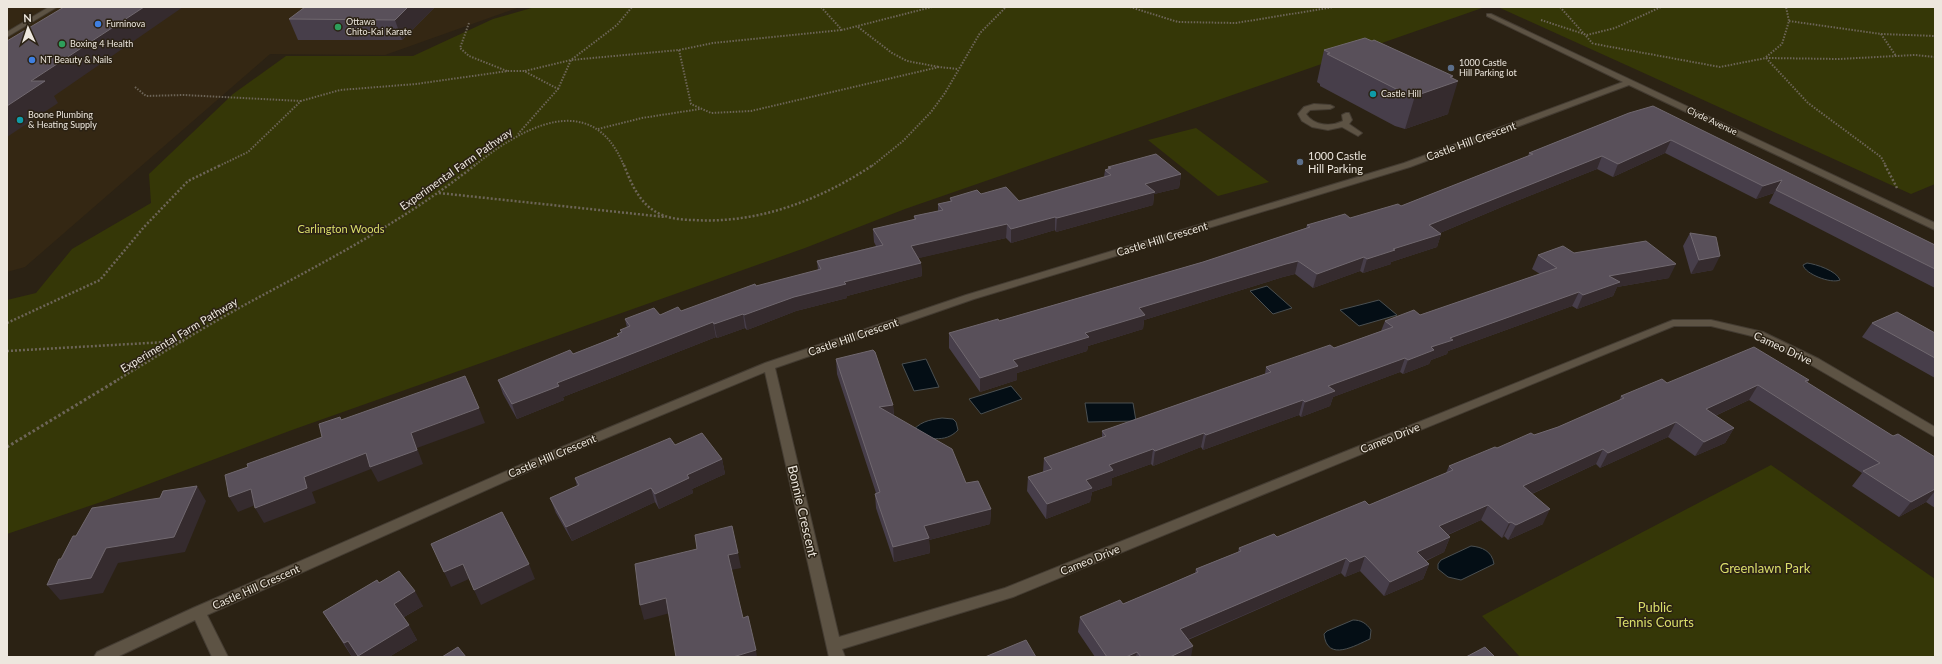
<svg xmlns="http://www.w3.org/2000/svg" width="1942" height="664" font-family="Lato,sans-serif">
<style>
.built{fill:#342713}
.green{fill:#353707}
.water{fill:#040e15;stroke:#4a4f51}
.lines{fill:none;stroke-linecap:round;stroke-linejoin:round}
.service-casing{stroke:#443c32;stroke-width:2}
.minor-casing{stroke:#443c32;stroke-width:2}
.tertiary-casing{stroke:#443c32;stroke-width:2}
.path-far2{stroke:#6d6558;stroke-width:2;stroke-dasharray:1.5 1.5;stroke-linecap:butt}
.path-far1{stroke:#6d6558;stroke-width:2.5;stroke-dasharray:2 2;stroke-linecap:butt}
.path{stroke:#6d6558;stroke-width:3;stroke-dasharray:2.5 2.5;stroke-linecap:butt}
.service{fill:#5d5344;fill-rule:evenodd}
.minor{fill:#5d5344;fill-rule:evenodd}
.tertiary{fill:#5d5344;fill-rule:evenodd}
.wall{fill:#473e4a}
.shaded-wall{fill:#352b2e}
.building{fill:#59505a;stroke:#70686f}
.shop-dot{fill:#3f7fe0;stroke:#2b2214;stroke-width:1.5}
.leisure-dot{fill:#2e9e5b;stroke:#2b2214;stroke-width:1.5}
.service-dot{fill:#5c6f8a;stroke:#2b2214;stroke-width:1.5}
.culture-dot{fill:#0f9aa8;stroke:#2b2214;stroke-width:1.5}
.labels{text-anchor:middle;stroke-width:3;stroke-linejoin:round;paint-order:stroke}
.far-poi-label{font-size:9px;fill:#ede7de;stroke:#2b2214;text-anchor:start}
.far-street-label{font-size:9px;fill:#ede7de;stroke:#2b2214}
.street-label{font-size:11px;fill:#ede7de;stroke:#2b2214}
.poi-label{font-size:11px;fill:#ede7de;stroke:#2b2214;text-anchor:start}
.park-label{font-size:11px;fill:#dade6a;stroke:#2b2214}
.near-street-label{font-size:13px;fill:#ede7de;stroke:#2b2214}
.near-park-label{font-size:13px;fill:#dade6a;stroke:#2b2214}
</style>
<rect width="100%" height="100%" fill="#2b2214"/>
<polygon class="built" points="7,7 520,7 385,55 270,54 25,267 7,272"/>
<g class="green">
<polygon points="535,7 1485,7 905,209 805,248 292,430 101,502 7,534 7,300 36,293 72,249 151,203 149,174 233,94 286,56 413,56 493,19"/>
<polygon points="1498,7 1935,7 1935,184 1911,194"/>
<polygon points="1196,128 1269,182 1218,196 1148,140"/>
<polygon points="1771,465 1935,579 1935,657 1520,657 1482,616"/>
</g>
<g class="water">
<path d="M1807 263C1816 264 1837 271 1840 280 1831 284 1805 274 1803 265Z"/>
<polygon points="1267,286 1292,308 1273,314 1250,291"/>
<polygon points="1379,300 1397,315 1359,326 1340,310"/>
<polygon points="926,359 939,387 914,391 902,364"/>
<polygon points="1011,386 1022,399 981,414 969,399"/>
<polygon points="1085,403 1133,403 1136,421 1088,422"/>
<path d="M942 418 953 419 956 422 958 430C945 444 927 438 911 433 919 422 928 420 942 418Z"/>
<path d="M1471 546C1482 547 1492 551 1494 564L1461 580 1448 577 1438 569V564L1441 560Z"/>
<path d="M1353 620C1361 620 1366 623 1371 630L1370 639C1356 645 1327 663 1324 634L1327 631Z"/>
</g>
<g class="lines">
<defs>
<path id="service" d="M1314 104 1330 105 1334 107 1330 109 1310 110 1306 114C1314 126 1331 127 1343 121L1342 115 1346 113H1349L1352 120 1349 124 1362 133 1358 136 1342 127 1328 130 1312 127 1302 121 1298 114 1304 107Z"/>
<polygon id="minor" points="1487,14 1491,14 1935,223 1935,230 1629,85 1410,167 974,299 775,368 839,637 1005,588 1673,320 1711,320 1763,332 1819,359 1935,427 1935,437 1811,365 1756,337 1711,326 1674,326 1013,597 842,649 845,657 829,657 765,372 558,458 207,615 228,657 212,657 195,620 117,657 94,657 97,652 193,608 550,452 765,363 966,295 1404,163 1623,82 1487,16"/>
<polygon id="tertiary" points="49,7 57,7 7,37 7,32"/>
</defs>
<use href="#service" class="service-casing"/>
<use href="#minor" class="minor-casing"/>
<use href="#tertiary" class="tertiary-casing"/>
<g class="path-far2">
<polyline points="821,7 842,30 932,7"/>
<polyline points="1130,7 1178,22 1236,23 1334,7"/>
<polyline points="1560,7 1594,45"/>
<polyline points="1541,20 1587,35 1615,28 1661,7"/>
<polyline points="1789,21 1881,34 1935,36"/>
<polyline points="469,23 460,48 469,56 507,71"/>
<polyline points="858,27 892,53 907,61 939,67"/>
<polyline points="1881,34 1896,56"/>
<polyline points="1595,44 1720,67 1766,58 1808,103 1881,157 1886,166"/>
<polyline points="679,50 691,104 711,113 751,111 939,67 958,69"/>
<polyline points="1766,57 1782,44 1789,21 1786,7"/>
<polyline points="1766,58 1839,59 1915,55 1935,57"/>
<polyline points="525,71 571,60 679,50 713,43 842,30"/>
<polyline points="135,87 146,96 184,95 301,101"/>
<polyline points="558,89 571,60 617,25 632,7"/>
<polyline points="598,129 642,118 700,109"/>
<polyline points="219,166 248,152 301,101 340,90 416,84 508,71 524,71 558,89 518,134"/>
<path d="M474 166C521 128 592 87 624 166"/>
<polyline points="872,166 903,141 931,112 945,93 980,33 1006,7"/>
</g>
<g class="path-far1">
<path d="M624 165C630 181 638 200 653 210 664 218 680 220 694 220 758 224 820 200 873 165"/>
<polyline points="1885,165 1897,188"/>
<polyline points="439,193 665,217"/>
<polyline points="7,323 100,280 144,227 188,181 221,165"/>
<polyline points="7,351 184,341"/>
<path d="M114 382C159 355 204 327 250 302 328 260 406 220 475 165"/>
</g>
<polyline class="path" points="7,447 116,381"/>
<use href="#service" class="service"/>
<use href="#minor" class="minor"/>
<use href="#tertiary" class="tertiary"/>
</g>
<g class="wall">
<polygon points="435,7 402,40 298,40 289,19"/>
<polygon points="1324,50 1452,78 1448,114 1405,129 1395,126 1320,86 1320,84 1317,82"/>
<polygon points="1629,113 1935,245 1935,288 1769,203 1774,193 1756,199 1665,153 1613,177 1597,169 1504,206 1440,233 1441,234 1437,247 1391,262 1391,264 1363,273 1360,271 1313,288 1295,274 1283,277 1144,320 1143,329 1088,346 1087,351 1017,373 1017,380 980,392 949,348 949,333 999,321 1203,262 1306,228 1307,225 1350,218 1401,206 1528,156 1529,153"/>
<polygon points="1108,167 1181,174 1179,188 1154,194 1153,205 1056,232 1055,230 1011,243 1006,238 918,258 921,263 922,276 847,296 847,298 796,311 747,330 745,328 717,338 716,337 563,397 564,400 517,419 503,394 498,380 573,354 618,336 617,334 621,333 620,330 627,328 625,319 660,315 681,311 756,286 818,270 817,261 876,246 874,242 873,229 914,220 914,216 938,211 938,204 950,201 950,198 981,194 1019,201 1104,177 1105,170 1108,169"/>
<polygon points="1690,233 1713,270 1691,274 1683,246"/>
<polygon points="1574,253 1669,278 1617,287 1613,296 1577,309 1572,306 1448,351 1447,354 1431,360 1429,364 1403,374 1400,372 1333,397 1330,406 1301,417 1299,415 1203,450 1201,447 1153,466 1151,464 1112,478 1112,485 1092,492 1090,502 1046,519 1027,491 1028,477 1043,472 1044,458 1102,437 1102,431 1265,374 1266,367 1334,348 1381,331 1385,321 1420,315 1540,274 1532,269 1538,255"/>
<polygon points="1872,323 1935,333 1935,378 1862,337"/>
<polygon points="836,359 893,405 894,416 966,483 991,509 990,524 929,540 930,553 894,562 876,508 875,494 876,493 837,374"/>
<polygon points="1809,380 1807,383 1893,436 1935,457 1935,508 1926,502 1899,517 1852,486 1862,473 1749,400 1715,416 1734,428 1725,443 1695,456 1668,437 1600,468 1596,464 1532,494 1543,524 1508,540 1504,536 1502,538 1481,520 1448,535 1450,537 1444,552 1426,561 1429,564 1423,579 1384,596 1360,571 1345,577 1341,573 1188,640 1191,657 1095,657 1078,632 1080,617 1123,604 1195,573 1196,569 1238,552 1239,548 1277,537 1369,505 1446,473 1449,466 1497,448 1534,435 1558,427 1619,401 1621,396 1667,383"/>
<polygon points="675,445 722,459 725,474 692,489 693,493 659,509 655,502 572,541 556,513 550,498 577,486 575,478"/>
<polygon points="379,583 423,606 404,617 417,640 389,657 358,657 357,655 354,657 352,657 323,612"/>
</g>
<g class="shaded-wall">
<polygon points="144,7 183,7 54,96 58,103 7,137 7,106 31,81"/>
<polygon points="408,7 435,7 402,40 395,20"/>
<polygon points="1453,76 1451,83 1458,81 1448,114 1405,129 1415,96"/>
<polygon points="1671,140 1665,153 1613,177 1618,164"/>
<polygon points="1602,156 1597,169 1504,206 1428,238 1441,234 1437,247 1391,262 1391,264 1363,273 1367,259 1393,249 1429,225 1509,193"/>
<polygon points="1181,174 1179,188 1154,194 1153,205 1056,232 1057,218 1145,184"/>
<polygon points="1782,180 1774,193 1756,199 1763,186"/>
<polygon points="1055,217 1055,230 1011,243 1011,229"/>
<polygon points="1007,224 1006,238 911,260 911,246"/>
<polygon points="1720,256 1713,270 1691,274 1699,260"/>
<polygon points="1364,257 1360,271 1313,288 1317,274"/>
<polygon points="1298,261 1295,274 1283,277 1144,320 1143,329 1088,346 1087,351 1017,373 1017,380 980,392 980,378 1013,360 1085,333 1139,308 1286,264"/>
<polygon points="921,263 922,276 847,296 847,298 796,311 747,330 744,315 794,297 844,282"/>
<polygon points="1676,264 1669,278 1617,287 1613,296 1577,309 1583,295 1609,276"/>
<polygon points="1579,292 1572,306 1448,351 1447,354 1431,360 1429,364 1403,374 1408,360 1450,338"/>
<polygon points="743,314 745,328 717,338 714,324"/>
<polygon points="713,322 716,337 563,397 564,400 517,419 512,404 557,383"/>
<polygon points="1405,358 1400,372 1333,397 1330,406 1301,417 1305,402 1328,386"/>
<polygon points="1758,385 1749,400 1697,424 1706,409"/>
<polygon points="1303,400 1299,415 1203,450 1206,435"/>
<polygon points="893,405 894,419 879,407"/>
<polygon points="479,408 485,423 417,448 423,464 378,482 371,469 312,492 316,503 264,523 255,508 304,477 411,433"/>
<polygon points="1676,422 1668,437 1600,468 1608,453"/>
<polygon points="1734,428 1725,443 1695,456 1704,442"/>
<polygon points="1204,433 1201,447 1153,466 1155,451"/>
<polygon points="1153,449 1151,464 1112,478 1112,485 1092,492 1090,502 1046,519 1047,504 1109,465"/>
<polygon points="1603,449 1596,464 1516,501 1523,486"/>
<polygon points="722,459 725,474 692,489 693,493 659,509 655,494 687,475"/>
<polygon points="197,486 206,501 185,552 118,563 103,593 60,600 47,585"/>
<polygon points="651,488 655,502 572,541 566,527"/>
<polygon points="251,489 260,503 238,512 229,497"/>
<polygon points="1935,489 1935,491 1926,502 1899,517 1911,502"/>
<polygon points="1488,505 1481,520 1433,541 1439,526"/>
<polygon points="991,509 990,524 929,540 930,553 894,562 893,547 924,526"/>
<polygon points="1550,509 1543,524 1508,540 1516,525"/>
<polygon points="1511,522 1504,536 1502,538 1509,523"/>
<polygon points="1450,537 1444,552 1411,567 1417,552"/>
<polygon points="738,553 741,568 731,570 728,555"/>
<polygon points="1365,556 1360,571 1345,577 1350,562"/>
<polygon points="1346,558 1341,573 1177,644 1180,629"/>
<polygon points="463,564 469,579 451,587 444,572"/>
<polygon points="529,564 535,579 481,605 474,590"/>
<polygon points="1429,564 1423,579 1384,596 1390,582"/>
<polygon points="415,591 423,606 402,618 394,604"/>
<polygon points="666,598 670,613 644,620 640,605"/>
<polygon points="409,625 417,640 389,657 359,657 358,656"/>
<polygon points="348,641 357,655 354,657 352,657 344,643"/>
<polygon points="1193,646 1191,657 1170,657"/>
<polygon points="756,650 757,657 733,657"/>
<polygon points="1137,652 1136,657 1126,657"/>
</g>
<g class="building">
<polygon points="64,7 144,7 31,81 45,81 7,106 7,41"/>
<polygon points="305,7 408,7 395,20 289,19"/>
<polygon points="1365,38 1372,41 1374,40 1453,76 1450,77 1458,81 1415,96 1404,93 1327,54 1330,53 1324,50"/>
<polygon points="1653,106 1935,245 1935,269 1776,190 1782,180 1763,186 1671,140 1618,164 1602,156 1509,193 1429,225 1441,234 1393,249 1395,250 1367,259 1364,257 1317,274 1298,261 1286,264 1139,308 1145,315 1085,333 1089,337 1013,360 1018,366 980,378 949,333 998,319 999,321 1203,262 1310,227 1307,225 1345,214 1350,218 1398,204 1401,206 1533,154 1529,153 1629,113"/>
<polygon points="1156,154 1181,174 1145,184 1155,192 1057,218 1055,217 1011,229 1007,224 911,246 921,263 844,282 846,284 794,297 744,315 743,314 714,324 713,322 557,383 559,386 512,404 498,380 570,350 573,354 619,336 617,334 622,332 620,330 630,326 625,319 654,308 660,315 678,307 681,311 755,284 756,286 821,269 817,261 883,245 873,229 916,219 914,216 943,210 938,204 952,201 950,198 977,190 981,194 1006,187 1019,201 1111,175 1105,170 1111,168 1108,167"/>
<polygon points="1690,233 1716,237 1720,256 1699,260"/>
<polygon points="1646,241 1676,264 1609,276 1620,282 1583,295 1579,292 1450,338 1453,340 1431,347 1434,350 1408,360 1405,358 1328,386 1335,391 1305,402 1303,400 1206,435 1204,433 1155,451 1153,449 1109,465 1113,470 1086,480 1092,488 1047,504 1028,477 1052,469 1044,458 1106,436 1102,431 1271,372 1266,367 1330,345 1334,348 1393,327 1385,321 1414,310 1420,315 1557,268 1538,255 1563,246 1574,253"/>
<polygon points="1897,312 1935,333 1935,358 1872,323"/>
<polygon points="1754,347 1809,380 1805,381 1893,436 1898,434 1935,457 1935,489 1911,502 1863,471 1880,463 1758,385 1706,409 1734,428 1704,442 1676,422 1608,453 1603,449 1523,486 1550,509 1516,525 1511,522 1509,523 1488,505 1439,526 1450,537 1417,552 1429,564 1390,582 1365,556 1350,562 1346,558 1180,629 1193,646 1170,657 1141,657 1137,652 1126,657 1107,657 1080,617 1120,600 1123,604 1168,585 1198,572 1196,569 1241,551 1239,548 1274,534 1277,537 1365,501 1369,505 1453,470 1449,466 1495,447 1497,448 1531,433 1534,435 1558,427 1624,398 1621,396 1662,379 1667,383"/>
<polygon points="873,350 875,352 893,405 879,407 952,449 966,483 978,481 991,509 924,526 929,538 893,547 875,494 880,492 836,359"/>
<polygon points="465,376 479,408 411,433 417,450 370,467 366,453 304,477 307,488 255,508 251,489 229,497 225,475 248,467 247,464 322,437 319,424 340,417 341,420"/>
<polygon points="702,433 722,459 687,475 689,478 655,494 651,488 566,527 550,498 579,485 575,478 670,438 675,445"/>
<polygon points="197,486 174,537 106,548 91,578 47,585 59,559 61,559 73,536 76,536 92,508 160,498 163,491"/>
<polygon points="502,512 529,564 474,590 463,564 444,572 431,544"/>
<polygon points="732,526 738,553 728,555 743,618 748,616 756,650 733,657 676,657 666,598 640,605 635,564 697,549 695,535"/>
<polygon points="399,571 415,591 394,604 409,625 358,656 348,641 344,643 323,612 377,580 379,583"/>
<polygon points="1026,640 1036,657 985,657"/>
<polygon points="458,647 466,657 442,657"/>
<polygon points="1485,647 1495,657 1466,657"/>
</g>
<g class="shop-dot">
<circle cx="98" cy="24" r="4"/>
<circle cx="32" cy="60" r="4"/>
</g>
<g class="leisure-dot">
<circle cx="338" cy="27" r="4"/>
<circle cx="62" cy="44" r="4"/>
</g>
<g class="service-dot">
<circle cx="1451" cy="68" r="4"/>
<circle cx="1300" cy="162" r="4"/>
</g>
<g class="culture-dot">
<circle cx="1373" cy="94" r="4"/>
<circle cx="20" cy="120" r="4"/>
</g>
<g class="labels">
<g class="far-poi-label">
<text x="346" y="25">Ottawa<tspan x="346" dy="10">Chito-Kai Karate</tspan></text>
<text x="106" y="27">Furninova</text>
<text x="70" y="47">Boxing 4 Health</text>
<text x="40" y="63">NT Beauty &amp; Nails</text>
<text x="1459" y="66">1000 Castle<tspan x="1459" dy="10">Hill Parking lot</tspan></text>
<text x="1381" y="97">Castle Hill</text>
<text x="28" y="118">Boone Plumbing<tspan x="28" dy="10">&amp; Heating Supply</tspan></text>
</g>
<g class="far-street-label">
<text transform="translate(1712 121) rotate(25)" y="3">Clyde Avenue</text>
</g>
<g class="street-label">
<text transform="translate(1471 141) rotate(-20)" y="4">Castle Hill Crescent</text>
<text transform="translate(456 169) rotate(-35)" y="4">Experimental Farm Pathway</text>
<text transform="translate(1162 239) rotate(-17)" y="4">Castle Hill Crescent</text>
<text transform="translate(179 335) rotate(-31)" y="4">Experimental Farm Pathway</text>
<text transform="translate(853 337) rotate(-19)" y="4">Castle Hill Crescent</text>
<text transform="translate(1783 348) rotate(25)" y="4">Cameo Drive</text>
<text transform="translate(1390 438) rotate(-22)" y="4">Cameo Drive</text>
<text transform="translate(552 456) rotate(-23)" y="4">Castle Hill Crescent</text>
<text transform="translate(1090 560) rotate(-22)" y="4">Cameo Drive</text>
<text transform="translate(256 587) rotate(-24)" y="4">Castle Hill Crescent</text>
</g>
<g class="poi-label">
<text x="1308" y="160">1000 Castle<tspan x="1308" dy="13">Hill Parking</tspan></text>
</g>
<g class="park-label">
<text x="341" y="233">Carlington Woods</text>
</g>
<g class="near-street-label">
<text transform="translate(803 511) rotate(77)" y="5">Bonnie Crescent</text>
</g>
<g class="near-park-label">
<text x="1765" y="573">Greenlawn Park</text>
<text x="1655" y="612">Public<tspan x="1655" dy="15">Tennis Courts</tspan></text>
</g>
</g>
<rect width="1942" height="664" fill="none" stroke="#ede7de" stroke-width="16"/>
<g transform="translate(28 28) rotate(357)" stroke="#2b2214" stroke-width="3" paint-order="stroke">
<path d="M0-3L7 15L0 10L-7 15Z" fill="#ede7de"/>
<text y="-6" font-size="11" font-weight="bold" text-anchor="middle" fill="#ede7de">N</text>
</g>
</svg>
